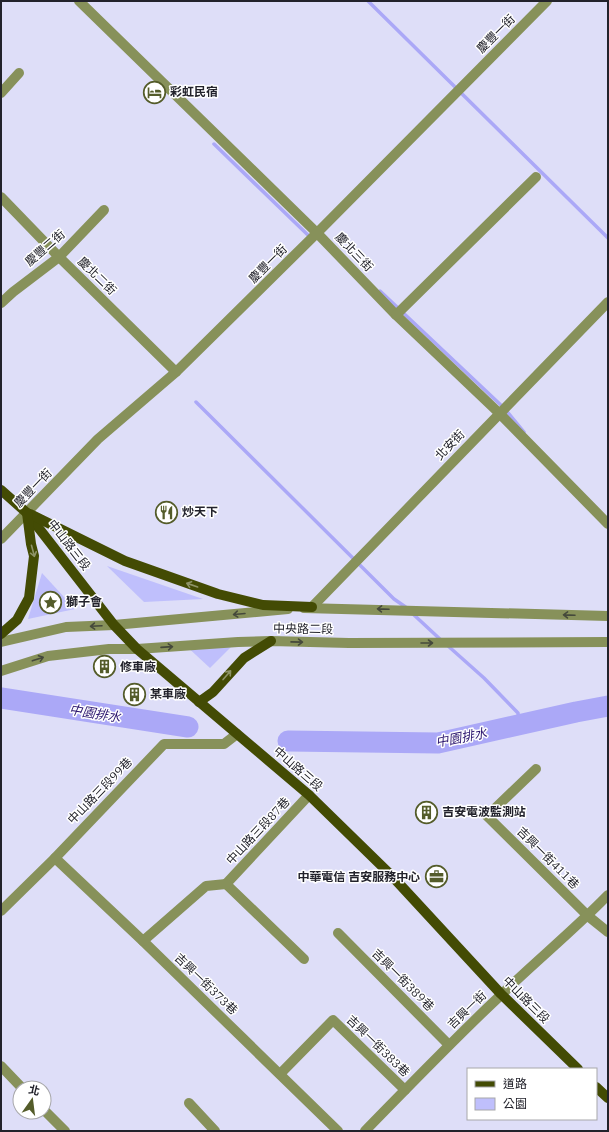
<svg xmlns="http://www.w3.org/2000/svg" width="609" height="1132" font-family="'IBM Plex Serif','Noto Sans TC',serif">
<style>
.green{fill:#bfbffc}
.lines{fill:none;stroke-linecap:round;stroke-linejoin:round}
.stream{stroke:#aba8f7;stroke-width:3.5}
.river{stroke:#aba8f7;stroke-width:21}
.minor{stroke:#87915a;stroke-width:10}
.tertiary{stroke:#87915a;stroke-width:10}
.primary{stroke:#434b04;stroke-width:10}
.oneway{stroke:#8e9368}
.oneway2{stroke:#45493b}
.labels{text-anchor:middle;stroke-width:3;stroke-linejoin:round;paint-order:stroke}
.street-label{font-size:12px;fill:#22222b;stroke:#fff}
.poi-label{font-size:12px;font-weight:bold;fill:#22222b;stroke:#fff;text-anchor:start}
.water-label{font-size:13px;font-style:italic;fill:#2c166f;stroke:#fff}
</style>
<rect width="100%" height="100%" fill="#dedef8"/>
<g class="green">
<polygon points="107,566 203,599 144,602"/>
<polygon points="42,573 75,609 28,619"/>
<polygon points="183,643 235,643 210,668"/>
</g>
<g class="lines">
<g class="stream">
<polyline points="368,1 608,238"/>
<polyline points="214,144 311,238"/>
<polyline points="380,291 504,408 524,432"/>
<polyline points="196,402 394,599 407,608"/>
<polyline points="413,614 442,641"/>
<polyline points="447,645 484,678 518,713 519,725"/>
</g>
<g class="river">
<polyline points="1,698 188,727"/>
<polyline points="288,741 438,743 576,712 608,706"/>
</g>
<g class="minor">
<polyline points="79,1 317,233 396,315 499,413 608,524"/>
<polyline points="1,93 19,73"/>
<polyline points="1,197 59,257 176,372"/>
<polyline points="1,303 13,292 59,257 104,210"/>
<polyline points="396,315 536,177"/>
<polyline points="1,539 98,439 176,372 317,233 547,1"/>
<polyline points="536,769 487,816 588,916 608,932"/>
<polyline points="55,858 143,941 338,1131"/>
<polyline points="226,884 309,795"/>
<polyline points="226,884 304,959"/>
<polyline points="1,911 55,858 164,744 224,744 237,734"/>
<polyline points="338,933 449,1045"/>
<polyline points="143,941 206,886 226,884"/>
<polyline points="1,1066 22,1088"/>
<polyline points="280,1074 333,1020 405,1090"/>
<polyline points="189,1103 215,1131"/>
<polyline points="44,1110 65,1131"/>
<path d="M365 1131C410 1085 454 1039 501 995 536 961 574 930 608 895"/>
</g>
<g class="tertiary">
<polyline points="312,607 608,302"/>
<polyline points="304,608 608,616"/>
<polyline points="1,642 66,627 114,625 288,609"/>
<polyline points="1,671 48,656 109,649 137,649 238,642 271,641 349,643 608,642"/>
</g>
<g class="primary">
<polyline points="1,490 27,513 114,625 137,649 309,795 392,876 501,994 578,1069"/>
<polyline points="30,514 125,561 218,594 263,605 312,607"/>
<polyline points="1,634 17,620 29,598 34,556 31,544 27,513"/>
<polyline points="199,702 213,692 244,658 271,641"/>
<polyline points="596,1087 608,1098"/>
</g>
</g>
<defs><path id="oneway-shaft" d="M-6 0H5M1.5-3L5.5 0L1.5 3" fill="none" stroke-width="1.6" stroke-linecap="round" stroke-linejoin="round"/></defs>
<g class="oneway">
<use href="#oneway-shaft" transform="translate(33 551) rotate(75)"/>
<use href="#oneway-shaft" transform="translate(192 585) rotate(-161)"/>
<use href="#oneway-shaft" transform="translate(227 675) rotate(-49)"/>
</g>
<g class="oneway2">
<use href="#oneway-shaft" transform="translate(383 609) rotate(-178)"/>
<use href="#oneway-shaft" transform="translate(239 614) rotate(175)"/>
<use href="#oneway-shaft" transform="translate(569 615) rotate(-178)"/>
<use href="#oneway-shaft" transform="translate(96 626) rotate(177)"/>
<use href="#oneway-shaft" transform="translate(297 642) rotate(1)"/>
<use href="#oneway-shaft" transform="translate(427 643)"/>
<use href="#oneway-shaft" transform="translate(167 647) rotate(-4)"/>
<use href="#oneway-shaft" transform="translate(38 659) rotate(-18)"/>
</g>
<defs>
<symbol id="hotel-ring" viewBox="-11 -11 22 22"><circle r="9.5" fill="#fff" stroke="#545c2a" stroke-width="1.5"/><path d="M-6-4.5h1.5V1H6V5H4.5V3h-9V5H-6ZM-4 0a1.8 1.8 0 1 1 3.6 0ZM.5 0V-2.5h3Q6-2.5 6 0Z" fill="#545c2a"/></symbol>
<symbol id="restaurant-ring" viewBox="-11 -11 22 22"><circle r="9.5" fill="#fff" stroke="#545c2a" stroke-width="1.5"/><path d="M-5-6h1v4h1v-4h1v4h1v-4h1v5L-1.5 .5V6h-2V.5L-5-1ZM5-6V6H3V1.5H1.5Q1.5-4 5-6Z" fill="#545c2a"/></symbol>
<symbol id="sight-ring" viewBox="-11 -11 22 22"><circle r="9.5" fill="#fff" stroke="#545c2a" stroke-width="1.5"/><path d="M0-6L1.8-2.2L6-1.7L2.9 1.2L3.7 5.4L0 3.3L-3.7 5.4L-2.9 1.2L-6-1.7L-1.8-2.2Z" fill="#545c2a"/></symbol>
<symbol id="building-ring" viewBox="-11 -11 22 22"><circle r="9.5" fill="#fff" stroke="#545c2a" stroke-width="1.5"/><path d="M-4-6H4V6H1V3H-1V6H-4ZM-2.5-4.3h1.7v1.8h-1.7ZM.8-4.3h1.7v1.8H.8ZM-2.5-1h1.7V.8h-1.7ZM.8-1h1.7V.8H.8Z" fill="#545c2a"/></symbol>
<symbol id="office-ring" viewBox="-11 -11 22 22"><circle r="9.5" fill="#fff" stroke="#545c2a" stroke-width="1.5"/><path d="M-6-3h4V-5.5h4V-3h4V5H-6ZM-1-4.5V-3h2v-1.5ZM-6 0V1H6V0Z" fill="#545c2a"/></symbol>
</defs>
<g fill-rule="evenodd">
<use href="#hotel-ring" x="142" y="80" width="25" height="25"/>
<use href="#restaurant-ring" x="154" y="500" width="25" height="25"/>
<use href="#sight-ring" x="38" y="590" width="25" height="25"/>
<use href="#building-ring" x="92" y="654" width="25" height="25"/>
<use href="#building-ring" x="122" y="682" width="25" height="25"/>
<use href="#building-ring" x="414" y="800" width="25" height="25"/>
<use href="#office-ring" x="424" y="864" width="25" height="25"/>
</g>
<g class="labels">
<g class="street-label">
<text transform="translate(496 34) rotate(-45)" y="4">慶豐一街</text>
<text transform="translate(45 248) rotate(-41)" y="4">慶豐二街</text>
<text transform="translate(354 252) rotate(46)" y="4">慶北三街</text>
<text transform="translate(268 264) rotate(-45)" y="4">慶豐一街</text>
<text transform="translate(97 276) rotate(44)" y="4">慶北二街</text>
<text transform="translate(450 445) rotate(-46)" y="4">北安街</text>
<text transform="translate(33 488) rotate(-46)" y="4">慶豐一街</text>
<text transform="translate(69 545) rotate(52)" y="4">中山路三段</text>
<text transform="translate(303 629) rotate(1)" y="4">中央路二段</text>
<text transform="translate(298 769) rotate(41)" y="4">中山路三段</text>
<text transform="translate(100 791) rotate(-46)" y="4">中山路三段99巷</text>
<text transform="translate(258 831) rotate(-47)" y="4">中山路三段87巷</text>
<text transform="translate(548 858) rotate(45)" y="4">吉興一街411巷</text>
<text transform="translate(403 980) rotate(45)" y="4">吉興一街389巷</text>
<text transform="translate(206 984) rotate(44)" y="4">吉興一街373巷</text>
<text transform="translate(526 1000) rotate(45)" y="4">中山路三段</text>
<text transform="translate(467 1010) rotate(-44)" y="4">吉興一街</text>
<text transform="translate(378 1046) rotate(44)" y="4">吉興一街383巷</text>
</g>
<g class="poi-label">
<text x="170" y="96">彩虹民宿</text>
<text x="182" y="516">炒天下</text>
<text x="66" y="606">獅子會</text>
<text x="120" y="671">修車廠</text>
<text x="150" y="698">某車廠</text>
<text x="442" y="816">吉安電波監測站</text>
<text x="420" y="881" text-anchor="end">中華電信 吉安服務中心</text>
</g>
<g class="water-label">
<text transform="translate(95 713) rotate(9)" y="5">中園排水</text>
<text transform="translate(461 737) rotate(-11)" y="5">中園排水</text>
</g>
</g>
<rect width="609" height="1132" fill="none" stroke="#22222b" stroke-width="4"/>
<rect x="467" y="1068" width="130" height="52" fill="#ffffff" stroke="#a7a7aa"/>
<rect x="475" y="1081" width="20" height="6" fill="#434b04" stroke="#a7a7aa"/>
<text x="503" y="1088" font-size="12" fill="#22222b">道路</text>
<rect x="475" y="1098" width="20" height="12" fill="#bfbffc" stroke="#a7a7aa"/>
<text x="503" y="1108" font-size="12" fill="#22222b">公園</text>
<g transform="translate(32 1100) rotate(14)"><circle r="19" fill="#ffffff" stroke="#a7a7aa"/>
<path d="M0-3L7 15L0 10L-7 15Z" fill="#545c2a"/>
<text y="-6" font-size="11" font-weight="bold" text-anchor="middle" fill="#22222b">北</text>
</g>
</svg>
